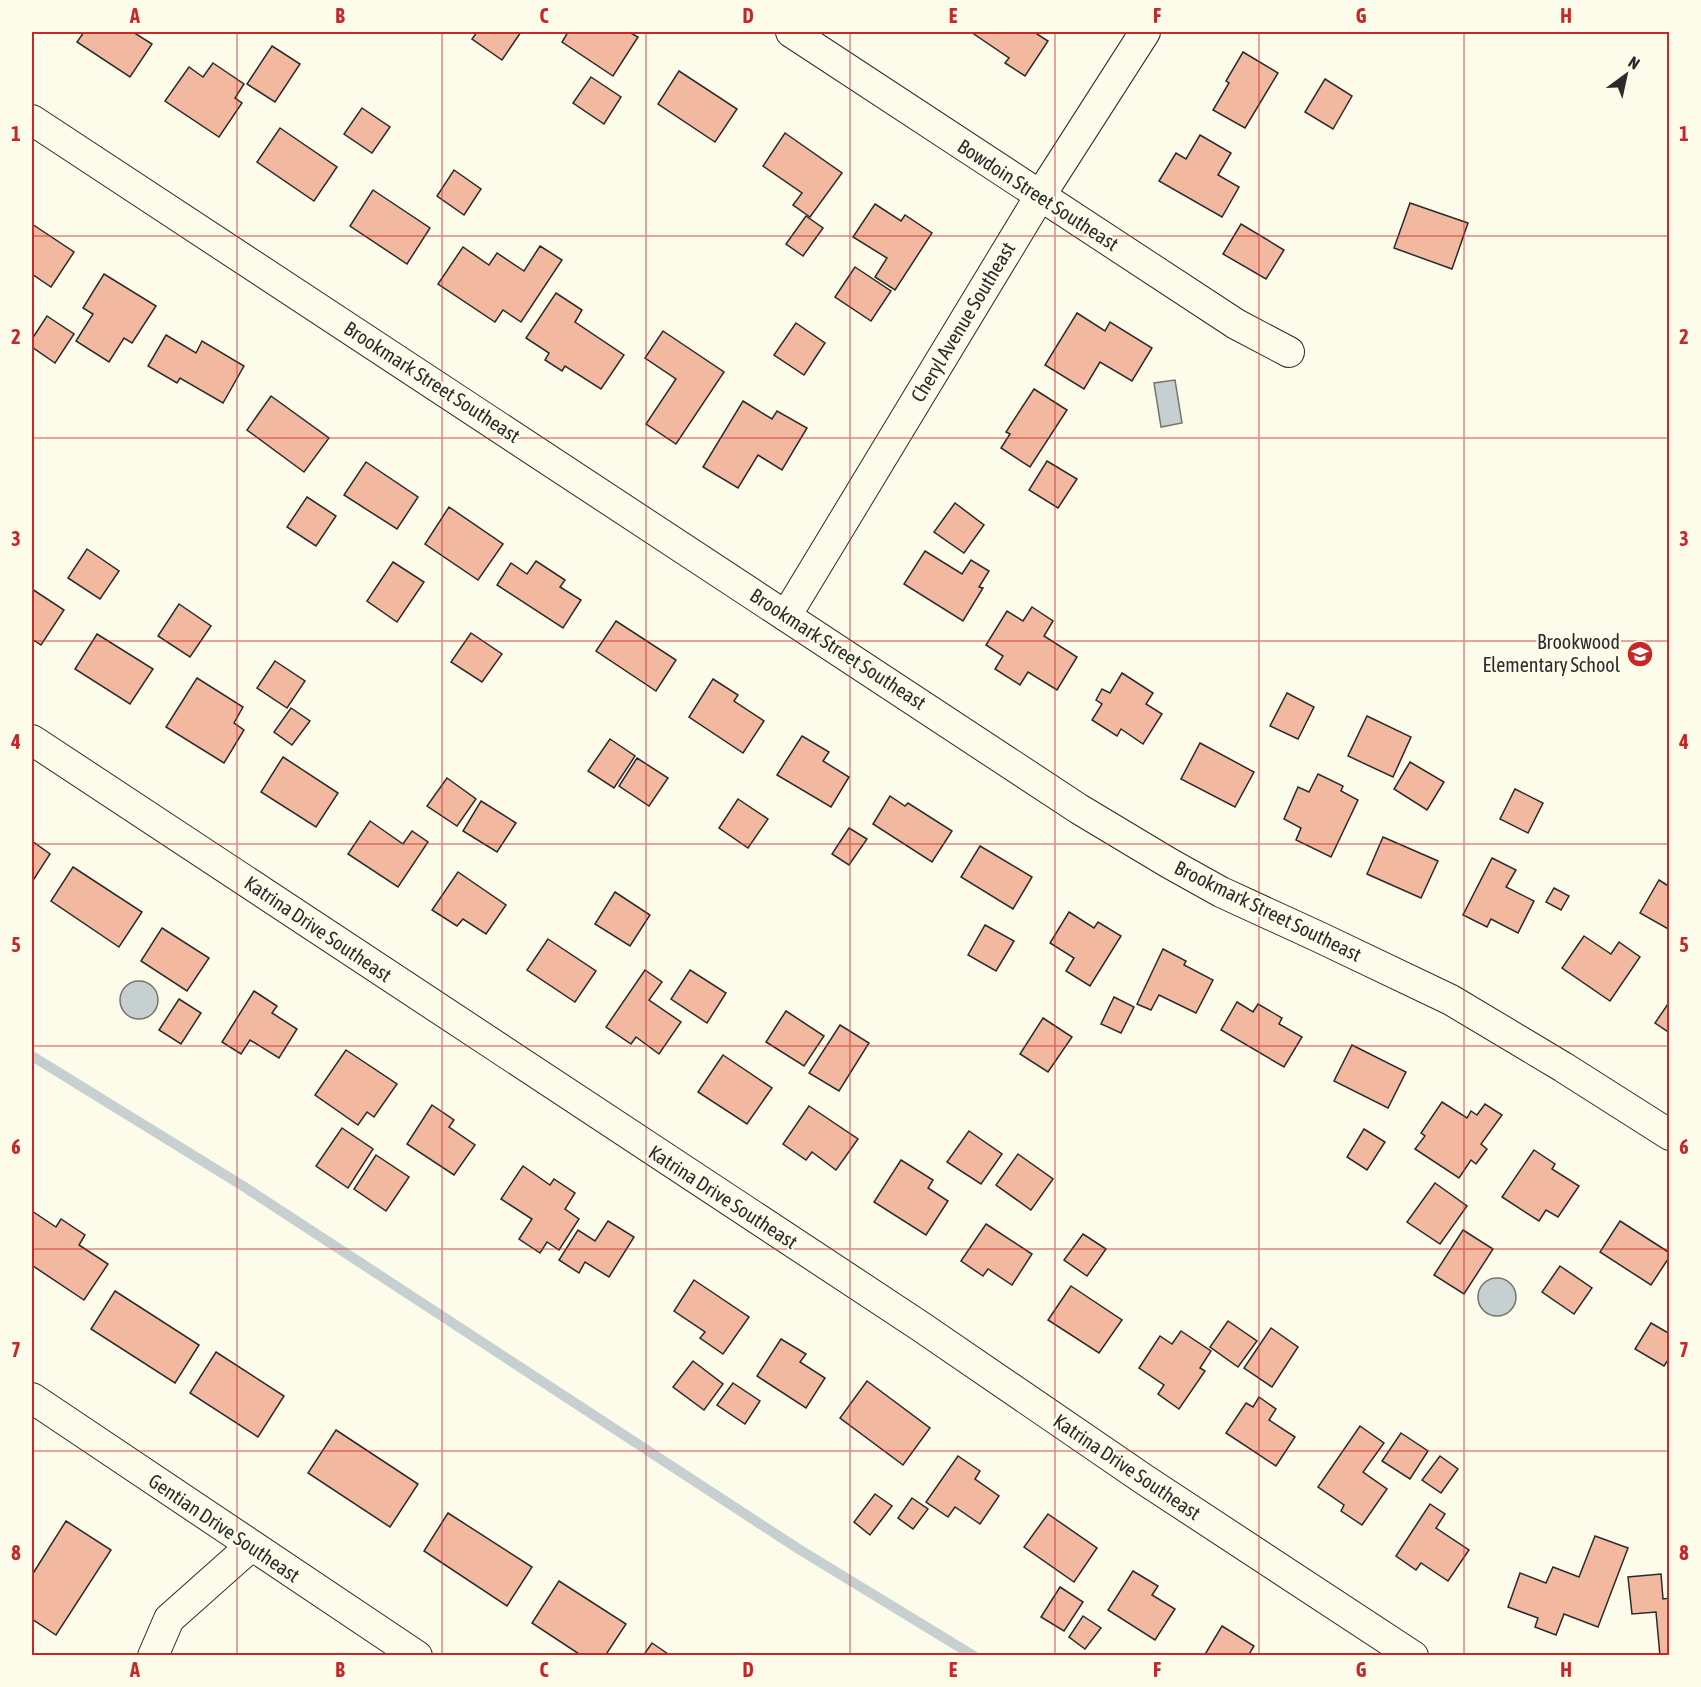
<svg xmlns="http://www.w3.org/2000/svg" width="1701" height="1687" font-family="'Asap Condensed',sans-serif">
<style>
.water{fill:#c7d0d0;stroke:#74746e;stroke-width:1.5}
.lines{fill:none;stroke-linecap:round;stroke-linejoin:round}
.stream{stroke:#c7d0d0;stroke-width:10}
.building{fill:#f2b8a0;stroke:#2b2b2b;stroke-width:1.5}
.minor-casing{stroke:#2b2b2b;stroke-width:32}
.minor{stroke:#fdfbea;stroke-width:30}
.grid{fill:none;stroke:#c62828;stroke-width:1.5;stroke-opacity:0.55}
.labels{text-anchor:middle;stroke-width:4.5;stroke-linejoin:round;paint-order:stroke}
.street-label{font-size:20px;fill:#2b2b2b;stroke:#fdfbea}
.poi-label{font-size:20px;fill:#2b2b2b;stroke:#fdfbea;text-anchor:end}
.neatline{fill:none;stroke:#c62828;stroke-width:2}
.grid-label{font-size:20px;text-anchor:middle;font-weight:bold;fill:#c62828}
</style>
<rect width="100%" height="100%" fill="#fdfbea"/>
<g class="water">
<polygon points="1175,380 1182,423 1161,427 1154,383"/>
<circle cx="139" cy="1000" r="19"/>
<circle cx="1497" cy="1297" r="19"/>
</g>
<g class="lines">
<polyline class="stream" points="32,1056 243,1186 797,1548 974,1656"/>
</g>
<g class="building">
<polygon points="84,32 133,32 152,44 130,77 77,42"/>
<polygon points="477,32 521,32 502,60 472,39"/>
<polygon points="568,32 629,32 638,37 613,76 562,42"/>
<polygon points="971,32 1034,32 1048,41 1025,76 1005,63 1009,58"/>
<polygon points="272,46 300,64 275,102 247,84"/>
<polygon points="1243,52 1278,73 1245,128 1213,110 1229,83 1226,81"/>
<polygon points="213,63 244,84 235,98 242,103 219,137 165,101 189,67 203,77"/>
<polygon points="679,71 737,109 715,142 658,104"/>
<polygon points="591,77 621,97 604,124 573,103"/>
<polygon points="1325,79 1352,96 1333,129 1305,112"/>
<polygon points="362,108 390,127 372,153 344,134"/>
<polygon points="280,128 337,167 314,201 257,162"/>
<polygon points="785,133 842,173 810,217 793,205 802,193 763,166"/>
<polygon points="1200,135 1231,153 1218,175 1239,187 1222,217 1159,181 1176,153 1186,159"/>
<polygon points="454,170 481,189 464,215 437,196"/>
<polygon points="373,190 430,228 407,264 350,226"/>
<polygon points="1410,203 1468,223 1452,269 1394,248"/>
<polygon points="875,204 901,221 905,215 932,233 895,290 875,277 887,258 853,237"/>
<polygon points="806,216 823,228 803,256 786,244"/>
<polygon points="32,224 74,252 51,287 32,274"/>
<polygon points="1241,224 1284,250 1266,279 1223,254"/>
<polygon points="540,246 562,260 521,322 503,310 495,322 438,284 463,247 489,265 497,253 524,271"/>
<polygon points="855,267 891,291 871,321 835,297"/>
<polygon points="104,274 156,306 132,343 124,338 109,362 76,341 93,314 83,308"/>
<polygon points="556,293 582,310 575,322 624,355 601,389 565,366 562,371 545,360 549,353 526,338"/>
<polygon points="1077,313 1105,331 1110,322 1152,348 1132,381 1100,362 1084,389 1045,365"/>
<polygon points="47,316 74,334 55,363 32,347 32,339"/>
<polygon points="796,323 825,343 804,375 774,355"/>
<polygon points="663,331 724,372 676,444 646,424 676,379 645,358"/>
<polygon points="166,335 196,353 202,341 244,366 223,403 180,378 177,383 148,366"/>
<polygon points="1034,389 1067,410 1030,467 1001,448 1010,434 1006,432"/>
<polygon points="271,396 329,438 304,472 247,430"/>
<polygon points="743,401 772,419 777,411 807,428 782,470 758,455 738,488 703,467"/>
<polygon points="1047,461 1077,479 1058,508 1029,490"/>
<polygon points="366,462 418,497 397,529 344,495"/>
<polygon points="307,497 336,516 316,546 287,527"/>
<polygon points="955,503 984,525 964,553 934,532"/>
<polygon points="449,507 503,544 478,580 425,544"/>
<polygon points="87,549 119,571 100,599 68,578"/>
<polygon points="925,551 962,574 971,560 989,571 979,587 983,588 963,621 904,584"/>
<polygon points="536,561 565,580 560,587 581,600 563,628 497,585 511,563 527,574"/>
<polygon points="393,562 424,582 397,622 367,601"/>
<polygon points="32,589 64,610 41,645 32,639"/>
<polygon points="179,604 211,626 190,657 158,636"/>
<polygon points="1032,607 1053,621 1044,636 1077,657 1057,690 1028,672 1020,685 995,669 1003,656 986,645 1007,611 1023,621"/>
<polygon points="616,621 676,660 656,691 596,651"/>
<polygon points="471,633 502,654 482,682 451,662"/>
<polygon points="97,634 153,669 130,704 75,669"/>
<polygon points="275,661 305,681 287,708 257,688"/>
<polygon points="1122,673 1153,693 1146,704 1162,714 1143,744 1121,729 1117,736 1092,720 1102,704 1096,700 1102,689 1110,693"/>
<polygon points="197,678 243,707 234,723 244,730 224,763 166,727"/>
<polygon points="713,679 738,695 734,701 764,721 743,753 689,717"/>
<polygon points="1287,693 1314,707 1298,739 1270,726"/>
<polygon points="291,708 310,721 292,745 274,732"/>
<polygon points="1367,716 1411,737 1393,777 1348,756"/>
<polygon points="802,736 829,752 823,761 849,777 831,807 777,775"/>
<polygon points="610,739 635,756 614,788 588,771"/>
<polygon points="1200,743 1254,772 1235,807 1181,779"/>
<polygon points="283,757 338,793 316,827 261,792"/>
<polygon points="637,758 668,778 649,806 619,786"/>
<polygon points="1410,762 1444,782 1427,810 1394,789"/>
<polygon points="1318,774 1343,786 1341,791 1358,800 1331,857 1296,840 1301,828 1284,819 1298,787 1309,792"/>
<polygon points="447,778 476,799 457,826 427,806"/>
<polygon points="1515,789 1543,803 1528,833 1500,819"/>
<polygon points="890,796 905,806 908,803 952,831 932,862 873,824"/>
<polygon points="738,799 768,819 748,848 719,828"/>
<polygon points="481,801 516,823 497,852 463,831"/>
<polygon points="370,821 403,844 412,831 428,842 398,887 348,854"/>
<polygon points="849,828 867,839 849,865 832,854"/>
<polygon points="1383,837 1438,861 1421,898 1367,874"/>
<polygon points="32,841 50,854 32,882"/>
<polygon points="980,846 1032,877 1013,909 961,877"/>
<polygon points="1492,858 1516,870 1506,887 1534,901 1518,933 1491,919 1487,927 1463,915"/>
<polygon points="73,867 142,912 119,947 51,901"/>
<polygon points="458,872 506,905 486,934 463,919 457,926 432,910"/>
<polygon points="1659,880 1670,887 1670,930 1640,913"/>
<polygon points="1554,888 1569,896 1561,910 1546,902"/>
<polygon points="615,892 650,915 630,946 595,924"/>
<polygon points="1069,912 1094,928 1098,922 1121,936 1090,986 1066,971 1074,958 1050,943"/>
<polygon points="985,925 1014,941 996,971 968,955"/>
<polygon points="162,928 209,958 187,991 141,961"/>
<polygon points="1584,936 1611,954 1619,942 1640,957 1610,1001 1562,968"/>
<polygon points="548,939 596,971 575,1002 527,970"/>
<polygon points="1163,949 1186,961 1184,965 1213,980 1196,1013 1159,995 1151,1010 1137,1004"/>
<polygon points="645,970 662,982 649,1000 681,1022 659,1054 636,1037 631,1044 606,1027"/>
<polygon points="690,970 726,993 707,1023 671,999"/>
<polygon points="254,991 277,1006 272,1013 297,1029 279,1058 250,1040 241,1054 222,1042"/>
<polygon points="1114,997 1134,1007 1121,1033 1101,1024"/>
<polygon points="179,999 201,1013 181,1044 159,1030"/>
<polygon points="1670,1001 1670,1033 1655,1023"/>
<polygon points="1237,1002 1253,1012 1258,1004 1282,1018 1279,1024 1302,1037 1284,1067 1221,1030"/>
<polygon points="786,1011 824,1036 804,1066 766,1042"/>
<polygon points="1043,1018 1072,1037 1048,1072 1020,1054"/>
<polygon points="840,1025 869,1043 839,1091 809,1073"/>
<polygon points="1352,1045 1406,1072 1388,1108 1334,1081"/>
<polygon points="346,1050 397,1084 374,1117 367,1112 358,1125 315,1095"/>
<polygon points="723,1055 772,1088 747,1124 698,1092"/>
<polygon points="1442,1102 1467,1118 1471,1111 1477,1115 1485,1104 1502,1115 1481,1144 1487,1149 1476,1164 1471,1160 1459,1178 1415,1149 1425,1136 1421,1133"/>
<polygon points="432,1105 454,1120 449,1127 475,1145 454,1175 407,1144"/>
<polygon points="809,1106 858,1139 836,1170 812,1152 806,1160 783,1144"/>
<polygon points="342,1128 373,1149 348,1188 316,1166"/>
<polygon points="1364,1129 1385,1142 1367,1170 1347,1157"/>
<polygon points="969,1131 1002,1154 981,1184 947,1162"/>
<polygon points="1534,1150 1555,1164 1552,1169 1579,1186 1558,1217 1546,1210 1539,1221 1502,1197"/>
<polygon points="1018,1154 1053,1179 1031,1210 996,1185"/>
<polygon points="376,1155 409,1177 386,1211 354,1189"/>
<polygon points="901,1160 933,1180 928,1188 948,1201 926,1235 874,1202"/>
<polygon points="523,1166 550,1185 554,1179 575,1193 565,1209 579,1219 559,1250 547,1242 540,1253 519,1239 532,1219 501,1199"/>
<polygon points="1435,1183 1467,1206 1440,1244 1407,1222"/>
<polygon points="32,1211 56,1227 61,1219 85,1235 79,1245 108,1264 84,1300 33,1266 32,1269"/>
<polygon points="608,1221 634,1237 609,1277 585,1262 579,1273 559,1260 578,1230 595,1241"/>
<polygon points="1620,1221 1670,1253 1670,1256 1651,1285 1600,1252"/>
<polygon points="986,1224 1032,1254 1012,1285 988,1269 983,1276 961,1261"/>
<polygon points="1463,1230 1493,1249 1464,1294 1434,1275"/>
<polygon points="1083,1234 1106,1249 1087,1276 1064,1260"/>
<polygon points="1560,1266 1592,1288 1574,1314 1542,1292"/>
<polygon points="694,1280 749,1317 723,1354 700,1338 705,1332 674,1311"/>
<polygon points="1071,1286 1122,1320 1099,1353 1048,1320"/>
<polygon points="115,1291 199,1345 175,1383 91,1329"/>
<polygon points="1228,1321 1257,1341 1238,1367 1210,1347"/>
<polygon points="1651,1323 1670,1334 1670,1357 1664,1366 1635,1349"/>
<polygon points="1271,1328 1298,1347 1272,1387 1244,1368"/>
<polygon points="1181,1331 1211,1351 1200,1368 1205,1371 1179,1409 1158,1394 1164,1385 1139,1368 1160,1336 1172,1344"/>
<polygon points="781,1339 806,1354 800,1362 825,1378 806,1408 757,1376"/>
<polygon points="216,1352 284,1396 258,1437 190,1393"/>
<polygon points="693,1361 723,1384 704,1410 673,1387"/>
<polygon points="867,1381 930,1428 903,1465 840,1418"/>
<polygon points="733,1383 760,1401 745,1424 717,1405"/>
<polygon points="1259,1397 1276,1409 1269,1420 1295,1437 1276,1466 1226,1433 1246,1403 1253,1407"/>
<polygon points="1360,1426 1384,1443 1363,1472 1387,1489 1362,1525 1341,1511 1344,1505 1318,1487"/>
<polygon points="336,1430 418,1484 390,1527 308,1473"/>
<polygon points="1401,1433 1428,1451 1410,1479 1382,1461"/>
<polygon points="958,1456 980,1471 975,1479 999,1496 980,1524 955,1507 948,1517 926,1502"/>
<polygon points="1440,1456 1458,1469 1441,1493 1422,1480"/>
<polygon points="875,1494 892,1506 870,1535 854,1522"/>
<polygon points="912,1498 928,1509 913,1529 898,1518"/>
<polygon points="1430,1504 1445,1514 1436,1528 1469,1550 1448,1581 1421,1563 1416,1570 1396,1556"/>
<polygon points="448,1513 532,1567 507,1606 424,1551"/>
<polygon points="1048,1514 1097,1548 1074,1582 1024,1547"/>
<polygon points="66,1521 111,1550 56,1635 32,1619 32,1575"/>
<polygon points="1595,1536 1628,1548 1598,1627 1564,1614 1556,1635 1535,1627 1538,1618 1508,1607 1520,1573 1546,1583 1553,1567 1579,1577"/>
<polygon points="1133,1571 1158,1586 1152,1595 1175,1609 1155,1640 1108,1610"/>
<polygon points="1661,1574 1663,1599 1670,1598 1670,1656 1660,1656 1656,1612 1632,1614 1628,1577"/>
<polygon points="559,1581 626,1624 605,1656 582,1656 532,1623"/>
<polygon points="1060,1587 1083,1602 1064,1631 1041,1617"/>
<polygon points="1083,1616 1101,1628 1085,1649 1069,1637"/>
<polygon points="1222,1626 1254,1646 1248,1656 1204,1656"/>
<polygon points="652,1643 671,1656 643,1656"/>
</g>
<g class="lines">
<defs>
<g id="minor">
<polyline points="791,32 1236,324 1289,352"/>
<polyline points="32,120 1079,809 1169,863 1221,892 1319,937 1451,1000 1563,1067 1670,1135"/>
<polyline points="786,616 1040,196 1145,32"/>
<polyline points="32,740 920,1326 1145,1480 1413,1656"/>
<polyline points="32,1398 417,1656"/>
<polyline points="153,1656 169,1619 251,1546"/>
</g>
</defs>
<use href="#minor" class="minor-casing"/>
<use href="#minor" class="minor"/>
</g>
<path class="grid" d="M237 32V1656M442 32V1656M646 32V1656M850 32V1656M1055 32V1656M1259 32V1656M1464 32V1656M32 236H1670M32 438H1670M32 641H1670M32 844H1670M32 1046H1670M32 1249H1670M32 1451H1670"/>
<defs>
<symbol id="school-disc" viewBox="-11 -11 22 22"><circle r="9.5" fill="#c62828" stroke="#fdfbea"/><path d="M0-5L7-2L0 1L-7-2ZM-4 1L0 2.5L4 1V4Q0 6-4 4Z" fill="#fff"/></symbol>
</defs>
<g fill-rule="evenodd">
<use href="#school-disc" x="1625" y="639" width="30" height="30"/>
</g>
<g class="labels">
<g class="street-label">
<text transform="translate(1038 195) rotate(33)" y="7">Bowdoin Street Southeast</text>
<text transform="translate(963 322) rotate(-59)" y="7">Cheryl Avenue Southeast</text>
<text transform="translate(432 382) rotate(33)" y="7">Brookmark Street Southeast</text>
<text transform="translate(838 649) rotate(33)" y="7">Brookmark Street Southeast</text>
<text transform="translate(1268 911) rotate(26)" y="7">Brookmark Street Southeast</text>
<text transform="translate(318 929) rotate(34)" y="7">Katrina Drive Southeast</text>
<text transform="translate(723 1197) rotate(33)" y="7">Katrina Drive Southeast</text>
<text transform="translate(1127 1467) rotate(34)" y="7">Katrina Drive Southeast</text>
<text transform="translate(224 1528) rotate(34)" y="7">Gentian Drive Southeast</text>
</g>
<g class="poi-label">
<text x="1620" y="649">Brookwood<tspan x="1620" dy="23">Elementary School</tspan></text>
</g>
</g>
<rect width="1701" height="1687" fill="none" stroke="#fdfbea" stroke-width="66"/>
<g transform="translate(1626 75) rotate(33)" stroke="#fdfbea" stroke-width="4.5" paint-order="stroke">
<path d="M0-4.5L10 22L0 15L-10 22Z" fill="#2b2b2b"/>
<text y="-9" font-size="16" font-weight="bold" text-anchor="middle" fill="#2b2b2b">N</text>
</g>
<rect x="33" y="33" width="1635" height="1621" class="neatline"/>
<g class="grid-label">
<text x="135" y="23">A</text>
<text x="340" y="23">B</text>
<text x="544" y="23">C</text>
<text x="748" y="23">D</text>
<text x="953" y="23">E</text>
<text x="1157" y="23">F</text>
<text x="1361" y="23">G</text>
<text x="1566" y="23">H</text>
<text x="16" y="141">1</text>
<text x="1684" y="141">1</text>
<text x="16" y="344">2</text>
<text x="1684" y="344">2</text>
<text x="16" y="546">3</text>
<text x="1684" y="546">3</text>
<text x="16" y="749">4</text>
<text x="1684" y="749">4</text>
<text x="16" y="952">5</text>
<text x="1684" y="952">5</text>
<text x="16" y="1154">6</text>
<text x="1684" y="1154">6</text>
<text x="16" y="1357">7</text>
<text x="1684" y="1357">7</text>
<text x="16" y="1560">8</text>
<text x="1684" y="1560">8</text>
<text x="135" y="1677">A</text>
<text x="340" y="1677">B</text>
<text x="544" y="1677">C</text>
<text x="748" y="1677">D</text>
<text x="953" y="1677">E</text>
<text x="1157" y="1677">F</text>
<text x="1361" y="1677">G</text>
<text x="1566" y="1677">H</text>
</g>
</svg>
